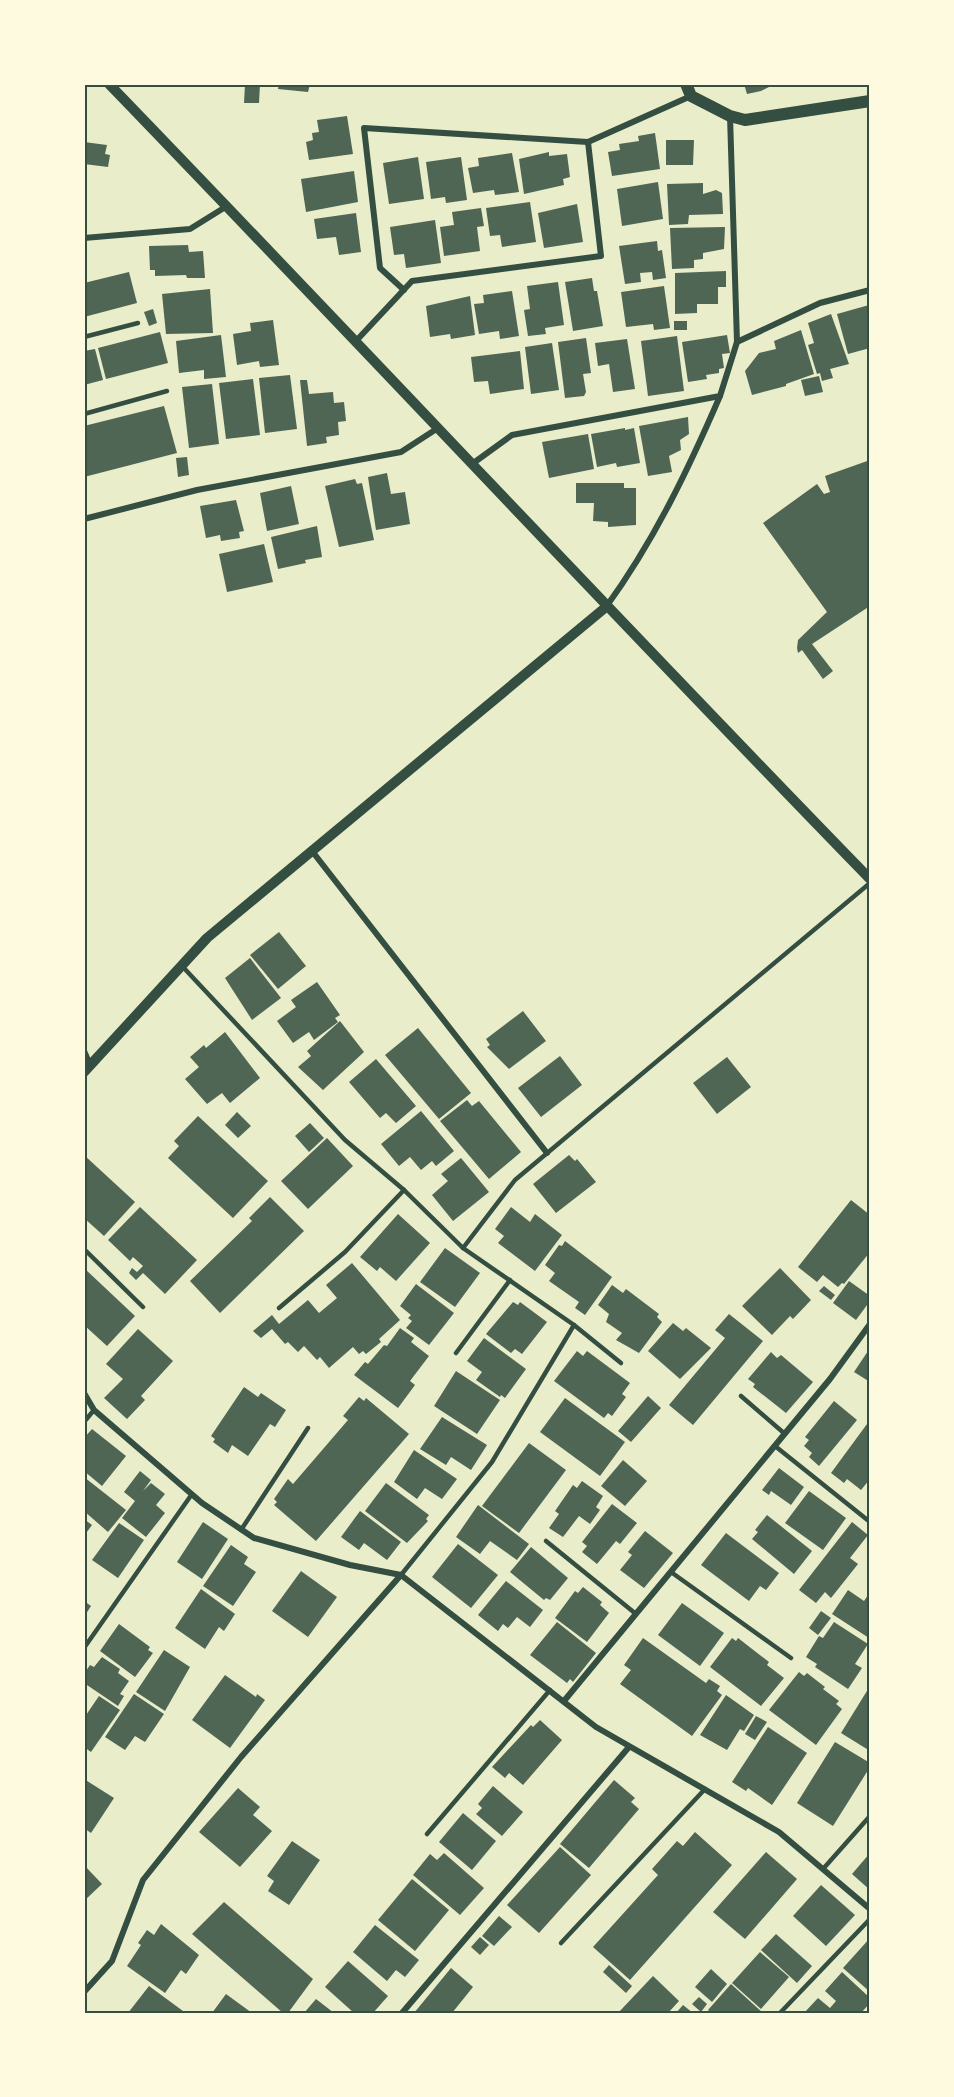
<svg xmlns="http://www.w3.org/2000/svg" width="954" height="2097" font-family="Quicksand,sans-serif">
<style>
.building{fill:#4f6655}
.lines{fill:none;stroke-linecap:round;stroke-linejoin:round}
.service{stroke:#344e41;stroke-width:4.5}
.minor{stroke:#344e41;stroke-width:6}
.tertiary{stroke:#344e41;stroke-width:10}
.secondary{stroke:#344e41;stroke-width:12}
.neatline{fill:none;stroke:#344e41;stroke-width:2}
</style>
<rect width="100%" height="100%" fill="#e9edc9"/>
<g class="building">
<polygon points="245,84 260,84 259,103 244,103"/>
<polygon points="279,84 310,84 308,92 278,89"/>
<polygon points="744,84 775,84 761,91 747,94"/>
<polygon points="347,116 353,154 309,160 306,142 313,140 312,133 319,132 317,120"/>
<polygon points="655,133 660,169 612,176 608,152 620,150 619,144 639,141 638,136"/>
<polygon points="666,140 694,140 693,165 666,165"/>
<polygon points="84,142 107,145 105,154 110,155 108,167 84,164"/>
<polygon points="549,152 549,156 567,154 570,177 563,179 564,185 524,194 519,159"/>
<polygon points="512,153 519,192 495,195 494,190 473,193 468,168 479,166 478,158"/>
<polygon points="418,157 424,199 389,204 383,163"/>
<polygon points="461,157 467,200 446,203 445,197 431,199 426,162"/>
<polygon points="354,171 358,202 306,212 301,179"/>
<polygon points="658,182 663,219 622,226 617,189"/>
<polygon points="703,183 703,194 716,190 722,193 723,214 689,215 688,224 669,225 667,184"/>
<polygon points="530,202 536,242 502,247 500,235 490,236 486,208"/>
<polygon points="577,204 583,242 544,248 538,213"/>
<polygon points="481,208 484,226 477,227 480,251 444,256 440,227 454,225 452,212"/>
<polygon points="356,213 361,252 339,255 336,237 317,239 314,219"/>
<polygon points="435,220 441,263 406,268 404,254 394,255 390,227"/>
<polygon points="725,227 724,249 703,253 703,259 694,260 694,268 672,269 670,228"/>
<polygon points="657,241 658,251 662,250 666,278 653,280 652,272 640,273 641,282 625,284 619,246"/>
<polygon points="188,245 189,252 203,251 205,278 187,278 186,275 155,276 155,270 150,270 149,246"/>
<polygon points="726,271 726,287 718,287 718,304 697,304 697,313 675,314 675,273"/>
<polygon points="129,272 137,303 84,317 84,283"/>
<polygon points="592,278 594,291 597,291 603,326 573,331 565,282"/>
<polygon points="558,282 564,325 545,328 546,334 528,336 524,310 530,309 527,286"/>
<polygon points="664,286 670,328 654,330 653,324 626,327 621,292"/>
<polygon points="210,289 213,333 166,334 162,294"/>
<polygon points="512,291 519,336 500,339 499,331 479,334 474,304 484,303 483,295"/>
<polygon points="470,296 475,335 451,339 450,334 430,337 426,306"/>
<polygon points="869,305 870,348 848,354 837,314"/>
<polygon points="153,309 157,323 149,326 144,312"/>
<polygon points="831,314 849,364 830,369 833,378 822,381 820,373 817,374 808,345 814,343 808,323"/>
<polygon points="273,320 279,365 260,367 259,361 237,365 233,334 251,331 250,323"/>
<rect x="674" y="321" width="13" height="9"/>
<polygon points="801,330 814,374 786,384 786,386 752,395 745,371 759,353 776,349 774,341"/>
<polygon points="160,332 168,363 106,379 98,348"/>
<polygon points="221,335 226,377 204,379 204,370 179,373 176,341"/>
<polygon points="727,335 730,353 722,354 724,368 719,369 719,373 706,375 707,379 688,382 682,342"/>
<polygon points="677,336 684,391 648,396 641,341"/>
<polygon points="586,338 591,373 583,374 586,392 584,396 565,398 558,342"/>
<polygon points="627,339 635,389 613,392 609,364 598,366 595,343"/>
<polygon points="552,343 559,390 531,394 525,347"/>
<polygon points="95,349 103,380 84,385 84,351"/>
<polygon points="520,351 524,389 490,394 488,381 474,382 471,357"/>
<polygon points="290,375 297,429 265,433 259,378"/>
<polygon points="819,376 823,392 805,396 801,380"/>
<polygon points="253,379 260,435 226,439 219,383"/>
<polygon points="300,380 307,380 309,394 333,392 334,403 344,402 346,421 338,422 339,435 326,437 327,443 307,446"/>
<polygon points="212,384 219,444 189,448 182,387"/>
<polygon points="164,406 177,453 84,477 84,426"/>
<polygon points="688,417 689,434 680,440 681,450 669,456 672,472 648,476 639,426"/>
<polygon points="625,428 625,430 634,428 640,463 617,467 616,463 597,467 591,434"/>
<polygon points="588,434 594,469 549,478 542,442"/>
<polygon points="187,457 189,475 178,477 176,458"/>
<polygon points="870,460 870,606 812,644 833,671 823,679 802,650 798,653 797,648 798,640 827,612 763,523 817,484 824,494 830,492 825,476"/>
<polygon points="387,473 391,494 405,492 410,524 376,530 368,477"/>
<polygon points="355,479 357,484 362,483 374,540 339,547 325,486"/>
<polygon points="576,483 624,483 624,488 636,488 636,525 608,527 608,522 593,521 594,503 576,503"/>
<polygon points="291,486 299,524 267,531 260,493"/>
<polygon points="236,500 244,531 239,532 240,538 221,541 220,535 206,538 200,506"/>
<polygon points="317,526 322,557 305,560 306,563 278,569 271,537"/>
<polygon points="264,544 273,582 227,592 219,554"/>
<polygon points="279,932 306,966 278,989 250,955"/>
<polygon points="250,958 281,998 252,1020 225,978"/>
<polygon points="317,982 340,1015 335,1018 338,1022 314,1040 309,1032 293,1043 277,1021 296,1007 291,1000"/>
<polygon points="523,1011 546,1041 509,1069 487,1047 490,1045 486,1039"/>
<polygon points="340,1021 364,1052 323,1090 298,1067 311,1056 307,1051"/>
<polygon points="418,1028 471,1093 439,1119 385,1055"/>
<polygon points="225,1032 260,1078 230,1103 222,1093 207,1104 185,1079 199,1067 190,1057 204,1045 206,1048"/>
<polygon points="560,1056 582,1085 541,1117 518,1088"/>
<polygon points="727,1057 751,1087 717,1114 693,1083"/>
<polygon points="376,1059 416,1106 396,1123 386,1113 380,1118 349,1082"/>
<polygon points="467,1100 472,1106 479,1101 521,1152 489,1179 440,1121"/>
<polygon points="421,1111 454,1151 436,1166 432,1161 421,1170 410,1157 399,1166 381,1144"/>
<polygon points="237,1112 251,1126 238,1138 225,1125"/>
<polygon points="198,1116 268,1181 233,1218 168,1158 179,1146 174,1141"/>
<polygon points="310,1123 324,1138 309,1152 295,1136"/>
<polygon points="327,1138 353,1166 308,1209 281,1181"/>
<polygon points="84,1155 135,1202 104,1236 84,1218"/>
<polygon points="569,1155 575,1161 577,1159 596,1182 556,1213 533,1184"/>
<polygon points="461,1158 489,1192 453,1221 432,1195 448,1181 441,1174"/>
<polygon points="270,1197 304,1231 220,1313 190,1281 252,1221 249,1218"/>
<polygon points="851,1200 870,1215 870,1252 844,1284 842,1283 838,1287 823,1275 817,1282 798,1267"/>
<polygon points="140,1207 197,1260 165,1294 143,1273 136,1280 129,1273 132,1268 137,1272 143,1266 133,1257 130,1261 108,1240"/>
<polygon points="511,1207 530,1222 535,1214 562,1235 535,1271 498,1243 504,1236 495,1229"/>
<polygon points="398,1214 430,1243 396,1281 380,1267 377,1271 360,1257"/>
<polygon points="565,1241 612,1277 585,1315 575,1308 579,1302 549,1281 555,1273 545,1265 559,1245 562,1246"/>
<polygon points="445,1248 480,1273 455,1307 420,1282"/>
<polygon points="352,1263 400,1320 379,1339 381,1342 366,1354 363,1351 359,1354 353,1347 329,1368 320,1357 317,1360 304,1346 298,1352 288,1342 285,1344 272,1329 261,1338 253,1331 272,1315 279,1324 308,1300 319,1313 337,1298 326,1285"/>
<polygon points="84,1268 135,1316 107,1346 84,1325"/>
<polygon points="780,1268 811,1300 793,1319 790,1316 772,1335 742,1306"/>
<polygon points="849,1281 870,1296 870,1301 856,1320 833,1303"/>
<polygon points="416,1284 454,1313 429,1345 406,1328 412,1321 408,1318 411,1315 400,1306"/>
<polygon points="612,1285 623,1293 626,1289 659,1314 657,1317 662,1322 639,1353 616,1340 622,1333 606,1322 609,1314 598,1305"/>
<polygon points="824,1286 835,1295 831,1300 819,1291"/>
<polygon points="513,1302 518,1305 520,1302 547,1322 522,1354 515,1349 511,1353 486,1334"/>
<polygon points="729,1314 763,1341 693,1425 669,1405 725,1338 715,1330"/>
<polygon points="673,1323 683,1331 686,1328 711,1348 680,1379 648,1351"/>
<polygon points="400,1328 414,1338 411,1342 429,1356 410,1381 415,1385 398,1408 354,1375 365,1362 368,1364 384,1345 387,1346"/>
<polygon points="138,1329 173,1361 141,1396 145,1400 127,1419 104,1398 123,1379 106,1364"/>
<polygon points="484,1338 526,1369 505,1398 501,1395 500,1397 476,1380 482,1372 467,1361"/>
<polygon points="870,1348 870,1382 854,1372"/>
<polygon points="577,1351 583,1356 587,1351 630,1383 622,1394 626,1397 612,1416 608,1413 604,1418 554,1381"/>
<polygon points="771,1352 777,1358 781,1355 813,1382 786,1413 753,1387 755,1384 748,1379"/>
<polygon points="456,1371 500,1400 477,1434 434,1406"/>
<polygon points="244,1387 258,1397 261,1393 286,1410 275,1427 270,1424 248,1456 232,1445 228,1453 213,1442 215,1439 211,1436"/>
<polygon points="648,1396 661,1408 631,1442 618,1431"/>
<polygon points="359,1397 364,1401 366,1398 409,1434 316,1541 274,1505 277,1502 274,1499 288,1479 293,1484 348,1420 343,1416"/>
<polygon points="565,1398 625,1442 600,1476 540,1432"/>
<polygon points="834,1401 857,1420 819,1466 809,1457 812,1453 804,1446 809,1440 805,1437"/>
<polygon points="442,1417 487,1445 471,1470 451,1457 446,1465 420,1449"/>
<polygon points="867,1424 870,1426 870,1479 861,1490 847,1479 844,1483 831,1473"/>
<polygon points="92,1429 126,1456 102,1486 84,1471 84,1438"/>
<polygon points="529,1443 566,1470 519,1533 482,1506"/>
<polygon points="414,1450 457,1479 442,1499 425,1488 417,1499 394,1482"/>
<polygon points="623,1460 647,1481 625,1506 601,1486"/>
<polygon points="779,1468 804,1487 791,1505 771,1491 769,1495 762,1490"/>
<polygon points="140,1471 151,1480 143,1491 151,1483 165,1494 156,1505 165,1513 146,1537 122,1518 135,1501 124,1492"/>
<polygon points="84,1477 126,1510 108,1532 84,1511"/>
<polygon points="582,1481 603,1496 596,1507 600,1510 590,1524 579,1516 563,1537 549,1528 559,1514 555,1511 573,1485 577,1488"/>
<polygon points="386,1483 429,1515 426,1519 428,1521 407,1543 365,1511"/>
<polygon points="809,1491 846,1518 823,1550 785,1523"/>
<polygon points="612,1504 637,1523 620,1544 616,1541 597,1564 582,1552 587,1546 582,1542"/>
<polygon points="478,1505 529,1544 517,1560 490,1541 480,1554 456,1537"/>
<polygon points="360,1511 401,1542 387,1560 364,1543 359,1550 341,1537"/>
<polygon points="767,1515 812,1551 794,1574 752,1539 758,1532 755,1530"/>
<polygon points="84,1519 92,1525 84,1536"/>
<polygon points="203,1522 228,1539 202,1579 177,1562"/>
<polygon points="852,1522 868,1535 850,1558 858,1564 831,1598 825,1592 816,1603 799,1590"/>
<polygon points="119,1523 144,1540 118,1578 92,1560"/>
<polygon points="645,1531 673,1553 644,1588 620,1570 632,1555 628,1552"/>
<polygon points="726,1533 779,1573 766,1590 760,1586 749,1601 701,1565"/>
<polygon points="458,1544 498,1575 471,1608 432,1577"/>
<polygon points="231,1545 248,1557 244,1564 256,1572 233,1606 203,1586"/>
<polygon points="531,1547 568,1578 550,1600 546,1598 544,1600 510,1572"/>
<polygon points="301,1571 337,1597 308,1637 272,1611"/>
<polygon points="506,1581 543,1610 530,1627 517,1617 508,1628 503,1624 498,1631 478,1615"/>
<polygon points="583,1587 602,1602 600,1605 609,1613 587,1642 555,1618 575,1591 578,1593"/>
<polygon points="201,1589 235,1614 224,1631 219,1627 205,1649 175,1628"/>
<polygon points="848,1590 864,1601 868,1595 870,1596 869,1638 832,1614"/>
<polygon points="84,1601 91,1606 84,1617"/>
<polygon points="682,1603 724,1633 700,1666 658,1635"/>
<polygon points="821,1611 831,1618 818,1635 809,1628"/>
<polygon points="557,1622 596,1653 573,1682 570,1679 567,1683 530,1655"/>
<polygon points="834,1622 868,1644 855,1664 862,1668 848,1689 815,1667 817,1664 806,1657 819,1636 823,1638"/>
<polygon points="119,1624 150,1647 148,1650 153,1653 135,1677 100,1651"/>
<polygon points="643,1638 706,1683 709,1679 720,1686 717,1691 722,1695 692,1736 620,1684 631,1670 624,1665"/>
<polygon points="732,1638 736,1641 738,1638 769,1662 767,1665 784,1678 761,1706 710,1667"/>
<polygon points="164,1650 190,1667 165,1711 136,1692"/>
<polygon points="102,1657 120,1669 118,1673 129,1681 120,1694 124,1696 118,1706 84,1683 84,1674 90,1665 94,1667"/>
<polygon points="799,1672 804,1676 807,1673 825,1687 823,1689 839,1701 836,1704 842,1709 816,1745 769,1710"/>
<polygon points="225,1675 256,1697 257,1694 265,1700 230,1748 192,1720"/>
<polygon points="870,1686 870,1751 841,1733"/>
<polygon points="134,1694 164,1714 145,1742 135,1736 125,1750 105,1737"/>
<polygon points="726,1695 754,1715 744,1731 740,1729 727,1750 700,1735"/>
<polygon points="99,1696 120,1710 91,1752 84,1747 84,1718"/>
<polygon points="756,1716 767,1722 755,1740 745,1734"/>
<polygon points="540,1720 562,1740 523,1785 509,1773 505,1778 492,1767 531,1725 533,1727"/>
<polygon points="768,1727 807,1753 772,1805 748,1788 746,1791 732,1782"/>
<polygon points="835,1742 870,1763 870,1767 833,1826 797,1803"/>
<polygon points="84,1779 114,1798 91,1833 84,1828"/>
<polygon points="614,1780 635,1798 631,1802 639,1809 589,1868 560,1844"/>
<polygon points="493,1786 523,1812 502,1836 476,1814 482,1808 478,1804"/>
<polygon points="238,1788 260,1807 253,1815 272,1831 240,1867 199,1832"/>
<polygon points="463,1813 496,1841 472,1870 439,1842"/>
<polygon points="695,1832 732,1865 630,1980 593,1947 658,1875 652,1869 677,1841 683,1846"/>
<polygon points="292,1841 320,1860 289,1905 268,1891 274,1881 267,1876"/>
<polygon points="560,1847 591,1875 539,1933 507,1905"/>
<polygon points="766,1852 797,1879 745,1939 713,1912"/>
<polygon points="444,1853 484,1888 460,1915 413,1875 430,1854 437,1860"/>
<polygon points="870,1853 870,1890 852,1874"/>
<polygon points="84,1865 102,1884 84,1901"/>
<polygon points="412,1879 449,1910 415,1951 378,1920"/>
<polygon points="821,1885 855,1915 826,1946 793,1916"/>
<polygon points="224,1902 313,1979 288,2013 283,2013 192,1934"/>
<polygon points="499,1916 512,1927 494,1946 482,1936"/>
<polygon points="161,1924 199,1955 186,1974 181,1970 165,1993 127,1966 141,1945 138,1943 147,1930 154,1935"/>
<polygon points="375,1925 419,1960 405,1977 396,1970 387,1981 353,1952"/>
<polygon points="776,1934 812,1966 797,1983 761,1950"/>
<polygon points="480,1937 489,1945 480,1955 471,1947"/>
<polygon points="870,1938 870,1992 843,1968"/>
<polygon points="760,1952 789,1977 761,2009 732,1983"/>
<polygon points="348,1961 388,1996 373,2013 354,2013 325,1987"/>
<polygon points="609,1965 632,1986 626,1993 603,1972"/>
<polygon points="451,1968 473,1987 452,2013 414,2013"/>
<polygon points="711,1969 727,1984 712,2002 695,1987"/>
<polygon points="842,1972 870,1998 870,2003 861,2013 804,2013 818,1998 830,2008 836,2001 825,1991"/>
<polygon points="653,1976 679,2001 668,2013 618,2013"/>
<polygon points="731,1984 763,2013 711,2013 708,2010"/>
<polygon points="149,1986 183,2011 181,2013 128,2013"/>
<polygon points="226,1994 252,2013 212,2013"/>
<polygon points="699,1997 707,2004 701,2012 692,2004"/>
<polygon points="316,1999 334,2013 304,2013"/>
<polygon points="683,2005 693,2013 676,2013"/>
</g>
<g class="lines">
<g class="service">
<polyline points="84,337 138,323"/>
<polyline points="84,414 167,391"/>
<polyline points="182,966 345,1140 404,1190 463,1248 574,1325 492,1462 401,1575"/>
<polyline points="463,1248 515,1180 870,883"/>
<polyline points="84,1249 143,1307"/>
<polyline points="279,1308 345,1252 404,1190"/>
<polyline points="574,1325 621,1363"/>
<polyline points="456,1353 510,1280"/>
<polyline points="741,1396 785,1434"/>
<polyline points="84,1422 94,1410"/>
<polyline points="775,1446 870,1522"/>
<polyline points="241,1530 308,1428"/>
<polyline points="546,1541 636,1614"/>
<polyline points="671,1572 791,1658"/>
<polyline points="84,1648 192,1494"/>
<polyline points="427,1834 550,1690"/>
<polyline points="823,1869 870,1816"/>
<polyline points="561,1943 705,1789"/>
<polyline points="780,2013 870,1919"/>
</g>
<g class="minor">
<polyline points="84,238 190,229 227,206"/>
<polyline points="404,290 380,268 364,128 588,142 691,96"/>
<polyline points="356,341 412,281 601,256 588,142"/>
<polyline points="737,342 820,303 870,290"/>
<polyline points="472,464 512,435 720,396 737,342 730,116"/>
<polyline points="84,519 197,490 401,452 438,428"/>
<path d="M606 607C654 541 688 470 720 396"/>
<polyline points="312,851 547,1153"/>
<polyline points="84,1051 90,1065"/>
<polyline points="84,1393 94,1410 202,1503 254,1538 350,1565 401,1575 596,1727 779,1832 870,1909"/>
<polyline points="564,1701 830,1379 870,1324"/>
<polyline points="84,1992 112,1961 143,1880 241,1757 401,1575"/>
<polyline points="402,2013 629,1747"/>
</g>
<g class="tertiary">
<path d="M109 84C364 348 614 616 870 879"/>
<polyline points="84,1072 207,938 606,607"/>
</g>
<polyline class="secondary" points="686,84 691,96 730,116 745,120 870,101"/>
</g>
<rect width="954" height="2097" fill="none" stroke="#fefae0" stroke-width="171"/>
<rect x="86" y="86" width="782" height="1926" class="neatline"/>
</svg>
